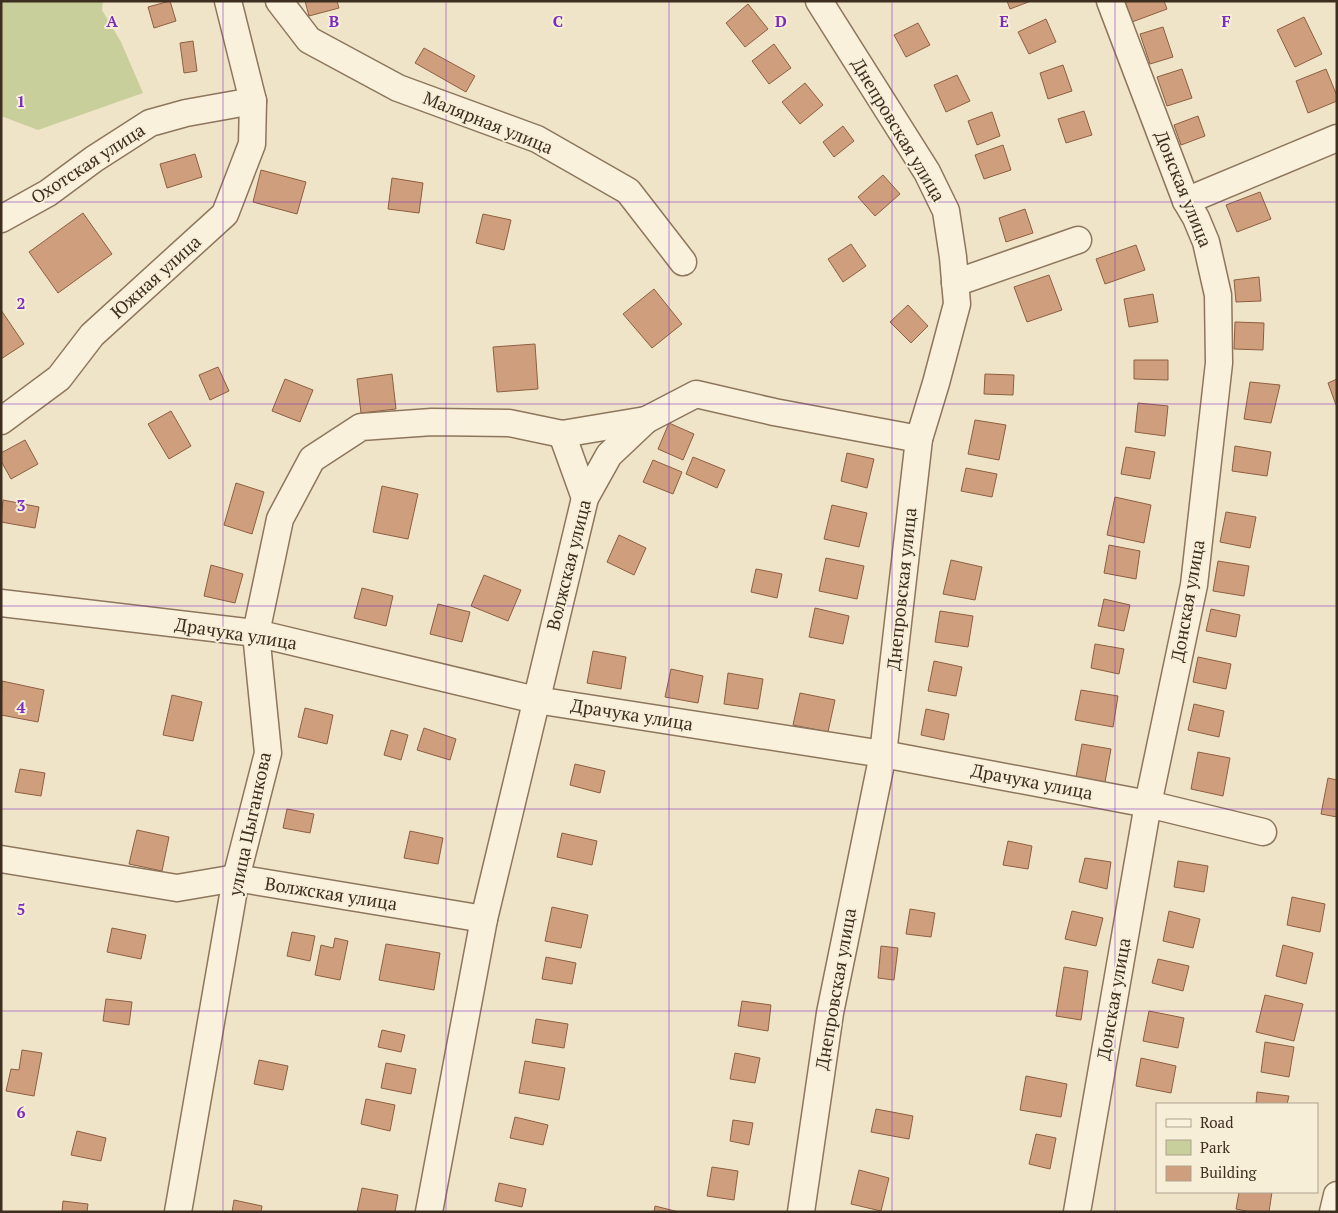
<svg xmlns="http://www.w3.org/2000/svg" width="1338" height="1213" font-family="'PT Serif',serif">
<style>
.green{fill:#c9cf9b}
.building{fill:#cf9f7d;stroke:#8d5f41}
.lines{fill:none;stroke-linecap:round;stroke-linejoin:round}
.minor-casing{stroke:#8d765c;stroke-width:29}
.minor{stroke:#faf1dc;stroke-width:26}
.grid{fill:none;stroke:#7b2cbf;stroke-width:1;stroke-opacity:0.55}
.labels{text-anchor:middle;stroke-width:4;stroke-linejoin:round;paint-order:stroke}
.street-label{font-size:18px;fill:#3d2e20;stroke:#f7eed8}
.grid-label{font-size:16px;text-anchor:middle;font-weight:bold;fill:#7b2cbf;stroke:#f7eed8;stroke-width:4;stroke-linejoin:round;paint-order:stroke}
</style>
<rect width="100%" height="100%" fill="#f0e4c8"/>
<polygon class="green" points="1,1 103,1 102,10 121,42 143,93 38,130 1,116"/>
<g class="building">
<polygon points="170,1 176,21 154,28 148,7"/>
<polygon points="305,1 337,1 339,8 309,16"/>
<polygon points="1007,1 1031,1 1010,9"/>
<polygon points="1125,1 1164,1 1167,9 1132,22"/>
<polygon points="748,4 768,29 745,47 726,23"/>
<polygon points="1304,17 1322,54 1295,67 1277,30"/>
<polygon points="1046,19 1056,42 1029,54 1018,32"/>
<polygon points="918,23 930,45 906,57 894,35"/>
<polygon points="1163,27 1173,57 1150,64 1140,34"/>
<polygon points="193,41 197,71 184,73 180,43"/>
<polygon points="774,44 791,68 769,84 752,61"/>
<polygon points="424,48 475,76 466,92 415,63"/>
<polygon points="1063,65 1072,91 1048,99 1040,73"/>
<polygon points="1182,69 1192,98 1167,106 1157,77"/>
<polygon points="1326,69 1337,96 1337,101 1308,113 1296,81"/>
<polygon points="957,75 970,101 946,112 934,85"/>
<polygon points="805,83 823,105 800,124 782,102"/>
<polygon points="1084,111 1092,135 1066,143 1058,119"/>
<polygon points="992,112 1000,136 977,145 968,121"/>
<polygon points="1198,116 1205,136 1181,145 1174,125"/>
<polygon points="843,126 854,141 834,157 823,142"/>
<polygon points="1003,145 1011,170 984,179 975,155"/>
<polygon points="195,154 202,177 167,188 160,164"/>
<polygon points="261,170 306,182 297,214 253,202"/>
<polygon points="883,175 900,194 875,216 858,197"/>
<polygon points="392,178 423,183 419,213 388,209"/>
<polygon points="1260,192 1271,219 1237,232 1226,205"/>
<polygon points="1025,209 1033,233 1006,242 999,218"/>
<polygon points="83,213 112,254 58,293 29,252"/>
<polygon points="483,214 511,220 504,250 476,243"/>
<polygon points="851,244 866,266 843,282 828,259"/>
<polygon points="1136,245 1145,270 1105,284 1096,259"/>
<polygon points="1049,275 1062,310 1027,322 1014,287"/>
<polygon points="1259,277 1261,301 1236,302 1234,280"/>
<polygon points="654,289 682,324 652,348 623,314"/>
<polygon points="1153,294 1158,322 1129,327 1124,299"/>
<polygon points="908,305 928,326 911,343 890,322"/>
<polygon points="1,310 24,344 1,359"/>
<polygon points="1235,322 1264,323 1263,350 1234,349"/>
<polygon points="535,344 538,389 497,392 493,347"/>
<polygon points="1134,360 1168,360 1168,380 1134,379"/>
<polygon points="218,367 229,391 210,400 199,375"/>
<polygon points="392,374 396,409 361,413 357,379"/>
<polygon points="985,374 1014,375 1013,395 984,394"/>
<polygon points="285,379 313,390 300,422 272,411"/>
<polygon points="1337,379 1337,405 1336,405 1328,383"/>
<polygon points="1250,382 1280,385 1271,423 1244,419"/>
<polygon points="1138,403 1168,406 1165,436 1135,432"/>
<polygon points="171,411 191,446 169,459 148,424"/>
<polygon points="975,420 1006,425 999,460 968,454"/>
<polygon points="669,423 694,434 683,460 658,449"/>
<polygon points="25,440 38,464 11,479 1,461 1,453"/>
<polygon points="1235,446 1271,452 1267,476 1232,471"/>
<polygon points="1126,447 1155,452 1150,479 1121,474"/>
<polygon points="847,453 874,459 867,488 841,481"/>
<polygon points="693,457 725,470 717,488 686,474"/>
<polygon points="653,460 682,472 673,494 643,482"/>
<polygon points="966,468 997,474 992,497 961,491"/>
<polygon points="236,483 264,492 252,534 224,525"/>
<polygon points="382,486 418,494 408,539 373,532"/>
<polygon points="1115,497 1151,505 1144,543 1107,535"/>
<polygon points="3,500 39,507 35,528 1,522"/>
<polygon points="832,505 867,513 859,547 824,539"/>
<polygon points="1226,512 1256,517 1250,548 1220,542"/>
<polygon points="619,535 646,548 634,575 607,562"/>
<polygon points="1109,545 1140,551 1136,579 1104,573"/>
<polygon points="826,558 864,566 857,599 819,591"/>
<polygon points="951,560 982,567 975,600 943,594"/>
<polygon points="1218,561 1249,566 1244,596 1213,591"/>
<polygon points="211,565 243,574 235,603 204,596"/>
<polygon points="756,569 782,574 777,598 751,592"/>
<polygon points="484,575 521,590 508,621 471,606"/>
<polygon points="362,588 393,596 386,626 354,618"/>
<polygon points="1104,599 1130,605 1124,631 1098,626"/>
<polygon points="438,604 470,612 462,642 430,634"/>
<polygon points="815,608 849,616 843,644 809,637"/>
<polygon points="1211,609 1240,615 1236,637 1206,631"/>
<polygon points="940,611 973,616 968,647 935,642"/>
<polygon points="1095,644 1124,649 1119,674 1091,668"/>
<polygon points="593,651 626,657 621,689 587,683"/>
<polygon points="1198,657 1231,664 1226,689 1193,682"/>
<polygon points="934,661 962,667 956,696 928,691"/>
<polygon points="671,669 703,676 698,703 665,697"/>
<polygon points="728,673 763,679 758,709 724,704"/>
<polygon points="2,681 44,690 38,722 1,715"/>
<polygon points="1081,690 1118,696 1113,727 1075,720"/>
<polygon points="800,693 835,700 828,732 793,725"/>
<polygon points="172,695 202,702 193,741 163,735"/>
<polygon points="1194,704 1224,711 1219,737 1188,730"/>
<polygon points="305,708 333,715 327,744 298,737"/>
<polygon points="926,709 949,714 944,740 921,735"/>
<polygon points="424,728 456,739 450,760 417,750"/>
<polygon points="391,730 408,735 401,760 384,755"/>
<polygon points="1082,744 1111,749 1105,782 1076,777"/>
<polygon points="1198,752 1230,758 1223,796 1191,789"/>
<polygon points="575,764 605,771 600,793 570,785"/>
<polygon points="20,769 45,773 41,796 15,792"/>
<polygon points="1328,778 1337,780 1337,817 1321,814"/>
<polygon points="287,809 314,814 310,833 283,828"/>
<polygon points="137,830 169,837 162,871 129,864"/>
<polygon points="410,831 443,838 438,864 404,858"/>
<polygon points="562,833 597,841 592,865 557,857"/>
<polygon points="1008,841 1032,846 1028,869 1003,865"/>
<polygon points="1085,858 1111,862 1107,889 1079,882"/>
<polygon points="1178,861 1208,866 1204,892 1174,887"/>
<polygon points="1292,897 1325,904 1320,932 1287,925"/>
<polygon points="552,907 588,915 581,948 545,941"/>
<polygon points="910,909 935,913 931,937 906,934"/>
<polygon points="1072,911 1103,918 1096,946 1065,939"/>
<polygon points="1169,911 1200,919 1193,948 1163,941"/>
<polygon points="112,928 146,935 141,959 107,952"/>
<polygon points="292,932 315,936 310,961 287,956"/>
<polygon points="335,938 348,941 340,980 315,975 321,945 333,948"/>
<polygon points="386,944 440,953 434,990 379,980"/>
<polygon points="1283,945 1313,953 1306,984 1276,976"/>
<polygon points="881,946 898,948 894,980 878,978"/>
<polygon points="546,957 576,963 572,984 542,979"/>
<polygon points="1158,959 1189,966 1183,991 1152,983"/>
<polygon points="1064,967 1088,971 1081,1020 1056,1016"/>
<polygon points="1265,995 1303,1004 1294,1041 1256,1032"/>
<polygon points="106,999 132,1002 129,1025 103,1021"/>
<polygon points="742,1001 771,1005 768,1031 738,1026"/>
<polygon points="1149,1011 1184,1018 1178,1048 1143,1041"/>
<polygon points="536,1019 568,1024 564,1048 532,1043"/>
<polygon points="382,1030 405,1035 401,1052 378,1047"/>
<polygon points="1265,1042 1294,1047 1289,1077 1261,1072"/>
<polygon points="22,1050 42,1053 34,1096 6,1091 11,1069 19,1070"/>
<polygon points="735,1053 760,1058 755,1083 730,1079"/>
<polygon points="1141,1058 1176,1066 1171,1093 1136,1086"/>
<polygon points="259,1060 288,1066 283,1090 254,1084"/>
<polygon points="525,1061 565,1068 559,1100 519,1093"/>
<polygon points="386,1063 416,1069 411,1094 381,1088"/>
<polygon points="1026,1076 1067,1084 1061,1117 1020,1110"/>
<polygon points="1257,1092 1289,1096 1287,1104 1256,1104"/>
<polygon points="366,1099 395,1105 390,1131 361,1124"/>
<polygon points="876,1109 913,1116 909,1139 871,1132"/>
<polygon points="515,1117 548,1125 543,1145 510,1138"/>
<polygon points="733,1120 753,1123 749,1145 730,1141"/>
<polygon points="77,1131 106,1138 101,1161 71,1155"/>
<polygon points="1036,1134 1056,1138 1050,1169 1029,1164"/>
<polygon points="712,1167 738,1171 734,1200 707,1196"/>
<polygon points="859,1170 889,1178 881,1211 851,1204"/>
<polygon points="499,1183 526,1189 522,1207 495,1201"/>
<polygon points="362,1188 398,1195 395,1212 357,1212"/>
<polygon points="1239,1192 1272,1192 1269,1212 1251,1212 1236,1209"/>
<polygon points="234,1200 262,1206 261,1212 232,1212"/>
<polygon points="63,1201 88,1204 87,1212 62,1212"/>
<polygon points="655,1206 679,1212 654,1212"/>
</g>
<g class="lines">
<defs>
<g id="minor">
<polyline points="279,1 309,40 398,88 537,139 628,191 683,262"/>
<polyline points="1186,201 1337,138"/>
<polyline points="1,219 48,193 94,159 150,123 186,113 253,101 228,1"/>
<polyline points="955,283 1078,240"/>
<polyline points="1,421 59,378 92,335 225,214 252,144 253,101"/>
<polyline points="562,434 585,498"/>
<polyline points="1,603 256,633 536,700 883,754 1148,804 1263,832"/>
<polyline points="1,859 177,888 236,878 484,919"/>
<polyline points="178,1212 236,878 268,753 256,633 280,519 312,459 361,427 432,422 509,423 562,434 646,420"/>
<polyline points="429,1212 484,919 585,498 609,455 646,420 696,394 774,412 919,439"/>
<polyline points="801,1212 830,1013 883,754 919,439 936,383 957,304 953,257 946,211 927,172 819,1"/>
<polyline points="1077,1212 1148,804 1194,585 1219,363 1218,295 1206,242 1196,218 1186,201 1110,1"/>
<polyline points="1333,1212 1337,1195"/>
</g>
</defs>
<use href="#minor" class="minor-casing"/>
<use href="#minor" class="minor"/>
</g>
<path class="grid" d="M223 1V1212M446 1V1212M669 1V1212M892 1V1212M1115 1V1212M1 202H1337M1 404H1337M1 606H1337M1 809H1337M1 1011H1337"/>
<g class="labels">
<g class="street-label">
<text transform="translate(488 123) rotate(22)" y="6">Малярная улица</text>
<text transform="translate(898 130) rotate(59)" y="6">Днепровская улица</text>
<text transform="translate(88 164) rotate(-33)" y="6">Охотская улица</text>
<text transform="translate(1183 189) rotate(68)" y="6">Донская улица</text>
<text transform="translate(156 277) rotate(-42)" y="6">Южная улица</text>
<text transform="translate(569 565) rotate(-76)" y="6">Волжская улица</text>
<text transform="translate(902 589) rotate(-84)" y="6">Днепровская улица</text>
<text transform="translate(1188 601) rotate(-80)" y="6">Донская улица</text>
<text transform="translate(236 634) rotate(9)" y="6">Драчука улица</text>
<text transform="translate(632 715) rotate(9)" y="6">Драчука улица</text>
<text transform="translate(1032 782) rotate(11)" y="6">Драчука улица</text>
<text transform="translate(250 824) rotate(-78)" y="6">улица Цыганкова</text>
<text transform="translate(331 894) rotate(9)" y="6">Волжская улица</text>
<text transform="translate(836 989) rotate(-80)" y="6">Днепровская улица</text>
<text transform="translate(1114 999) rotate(-80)" y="6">Донская улица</text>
</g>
</g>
<g class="grid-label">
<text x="112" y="27">A</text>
<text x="334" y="27">B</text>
<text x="558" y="27">C</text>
<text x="781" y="27">D</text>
<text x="1004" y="27">E</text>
<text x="1226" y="27">F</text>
<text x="21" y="107">1</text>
<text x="21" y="309">2</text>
<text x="21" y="511">3</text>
<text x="21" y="713">4</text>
<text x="21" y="915">5</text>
<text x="21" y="1118">6</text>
</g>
<rect width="1338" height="1213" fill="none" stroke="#3d2e20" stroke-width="5"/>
<rect x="1156" y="1103" width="162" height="90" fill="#f7eed8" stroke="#ada18e"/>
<rect x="1166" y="1119" width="25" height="8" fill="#faf1dc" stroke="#ada18e"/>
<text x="1200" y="1128" font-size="15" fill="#3d2e20">Road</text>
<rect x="1166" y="1140" width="25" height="15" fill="#c9cf9b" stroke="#ada18e"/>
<text x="1200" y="1153" font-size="15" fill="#3d2e20">Park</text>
<rect x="1166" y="1166" width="25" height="15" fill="#cf9f7d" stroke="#ada18e"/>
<text x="1200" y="1178" font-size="15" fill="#3d2e20">Building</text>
</svg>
